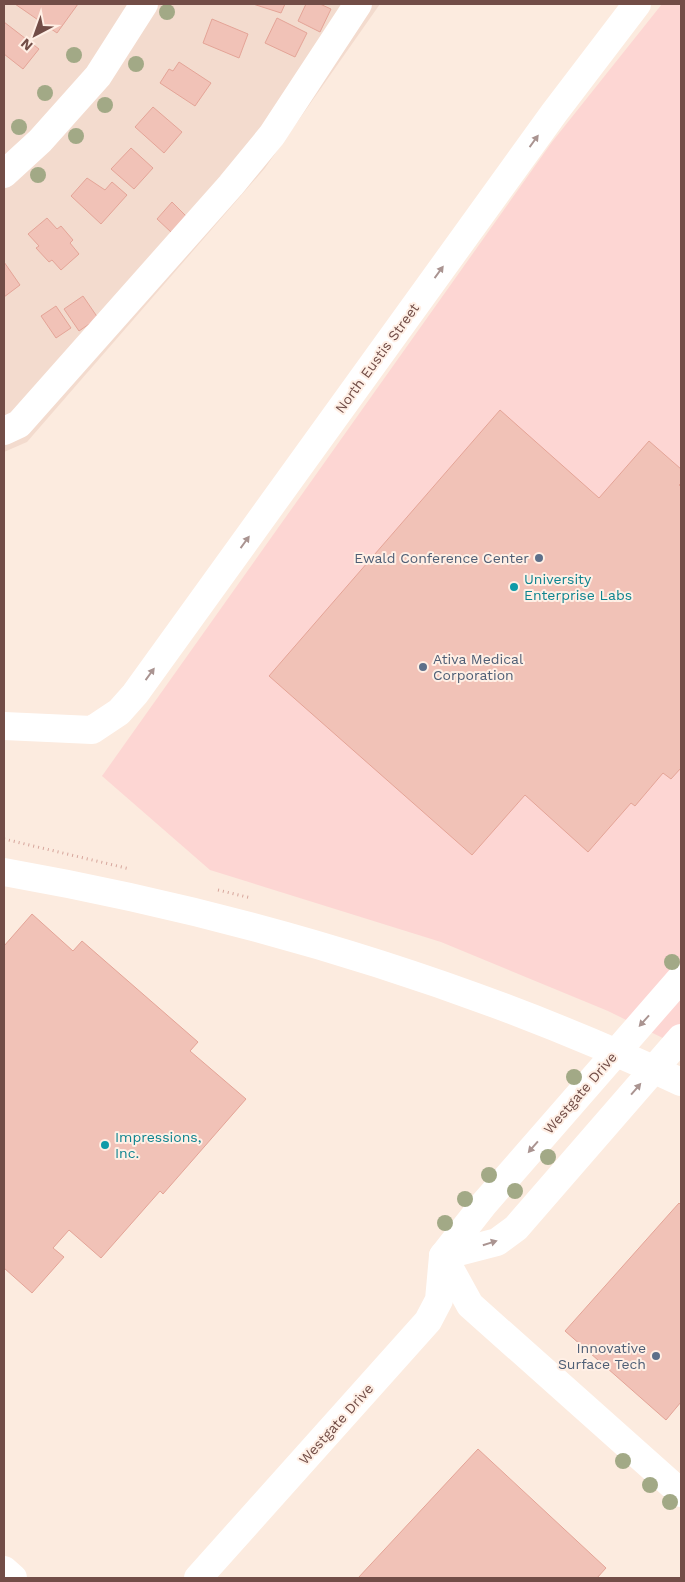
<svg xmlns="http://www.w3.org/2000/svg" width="685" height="1582" font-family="'Work Sans',sans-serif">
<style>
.residential{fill:#f3dbce}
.commercial{fill:#fdd6d3}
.building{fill:#f1c2b7;stroke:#e4a497}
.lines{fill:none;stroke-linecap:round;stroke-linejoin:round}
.path{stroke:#d6a59b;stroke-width:3;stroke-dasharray:1 4;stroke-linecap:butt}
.minor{stroke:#fff;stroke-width:28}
.tree{fill:#a2a986}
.oneway{fill:#aa9491}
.service-dot{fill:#5c6f8a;stroke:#ffefe5;stroke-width:2}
.culture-dot{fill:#0f9aa8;stroke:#ffefe5;stroke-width:2}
.labels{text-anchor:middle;stroke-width:4;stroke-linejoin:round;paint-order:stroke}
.street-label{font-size:14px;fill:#724d47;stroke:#ffefe5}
.service-label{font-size:14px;fill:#4e5e75;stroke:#ffefe5;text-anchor:end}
.culture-label{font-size:14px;fill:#0d838f;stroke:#ffefe5;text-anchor:start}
</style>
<rect width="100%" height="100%" fill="#fcebdf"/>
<polygon class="residential" points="4,4 380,4 265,168 27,442 4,452"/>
<polygon class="commercial" points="662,4 681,4 681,1047 608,1011 441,942 210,870 102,776 552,142"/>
<g class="building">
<polygon points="15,4 78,4 57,33"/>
<polygon points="253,4 285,4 281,13"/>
<polygon points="306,4 320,4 331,9 320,32 298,21"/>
<polygon points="277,18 307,33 295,57 265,43"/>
<polygon points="212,19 248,34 239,58 203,43"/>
<polygon points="4,22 39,49 23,69 4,54"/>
<polygon points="179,62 211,83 195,106 160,83 169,69 173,71"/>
<polygon points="153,107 182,132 164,153 135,127"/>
<polygon points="131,148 153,168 134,189 111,169"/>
<polygon points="87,178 105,190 112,182 127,195 101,224 71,196"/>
<polygon points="172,202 187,217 172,233 157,219"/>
<polygon points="47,218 57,229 61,226 73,240 70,243 79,254 61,270 52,260 49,262 36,248 39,246 28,234"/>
<polygon points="4,262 20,285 4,297"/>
<polygon points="83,296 98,318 79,331 64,309"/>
<polygon points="56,306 71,328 56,338 41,316"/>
<polygon points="500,410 599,498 649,441 681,469 681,483 679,485 681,487 681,768 671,779 663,773 635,806 631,803 588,852 525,795 472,855 269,676"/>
<polygon points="32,914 73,951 82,941 198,1042 190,1051 246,1099 163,1194 160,1191 101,1258 69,1230 53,1248 64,1257 32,1293 4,1268 4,946"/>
<polygon points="679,1203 681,1205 681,1402 666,1420 565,1331"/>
<polygon points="478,1449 606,1568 597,1578 358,1578"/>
</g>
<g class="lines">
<g class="path">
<polyline points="4,839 130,869"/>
<polyline points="218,890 251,898"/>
</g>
<g class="minor">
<polyline points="4,174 40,141 98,76 144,4"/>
<polyline points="4,431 19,424 231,185 272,135 358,4"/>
<polyline points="4,726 92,730 119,712 135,694 554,113 637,4"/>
<path d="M4 872C236 913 468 982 681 1082"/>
<polyline points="443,1256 470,1305 681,1493"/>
<polyline points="443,1256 497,1242 516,1228 681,1038"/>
<polyline points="4,1570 13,1578"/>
<polyline points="198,1578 428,1321 439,1300 443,1256 483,1205 681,978"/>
</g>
</g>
<g class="tree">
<circle cx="167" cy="12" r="8"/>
<circle cx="74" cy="55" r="8"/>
<circle cx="136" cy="64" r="8"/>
<circle cx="45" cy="93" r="8"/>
<circle cx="105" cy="105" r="8"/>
<circle cx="19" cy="127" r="8"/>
<circle cx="76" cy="136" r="8"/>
<circle cx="38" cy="175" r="8"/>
<circle cx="672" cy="962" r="8"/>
<circle cx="574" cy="1077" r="8"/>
<circle cx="548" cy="1157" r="8"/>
<circle cx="489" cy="1175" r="8"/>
<circle cx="515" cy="1191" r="8"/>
<circle cx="465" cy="1199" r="8"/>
<circle cx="445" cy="1223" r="8"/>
<circle cx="623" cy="1461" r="8"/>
<circle cx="650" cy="1485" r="8"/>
<circle cx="670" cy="1502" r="8"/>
</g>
<defs><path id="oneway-solid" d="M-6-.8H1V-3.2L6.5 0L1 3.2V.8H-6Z" transform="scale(1.25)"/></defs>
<g class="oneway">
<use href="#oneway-solid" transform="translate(534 141) rotate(-54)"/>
<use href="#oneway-solid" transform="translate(439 272) rotate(-54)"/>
<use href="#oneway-solid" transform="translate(245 542) rotate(-54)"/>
<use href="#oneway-solid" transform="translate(150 674) rotate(-54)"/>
<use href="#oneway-solid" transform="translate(644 1021) rotate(132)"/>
<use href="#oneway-solid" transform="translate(636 1089) rotate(-49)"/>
<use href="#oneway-solid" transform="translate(533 1147) rotate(131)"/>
<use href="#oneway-solid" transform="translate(490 1243) rotate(-17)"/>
</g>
<g class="service-dot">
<circle cx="539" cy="558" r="5"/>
<circle cx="423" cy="667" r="5"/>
<circle cx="656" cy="1356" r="5"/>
</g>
<g class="culture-dot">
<circle cx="514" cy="587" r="5"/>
<circle cx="105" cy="1145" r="5"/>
</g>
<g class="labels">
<g class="street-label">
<text transform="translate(377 358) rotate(-54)" y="5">North Eustis Street</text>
<text transform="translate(580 1093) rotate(-49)" y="5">Westgate Drive</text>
<text transform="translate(336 1424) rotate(-48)" y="5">Westgate Drive</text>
</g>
<g class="service-label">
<text x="529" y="563">Ewald Conference Center</text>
<text x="433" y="664" text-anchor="start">Ativa Medical<tspan x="433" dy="16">Corporation</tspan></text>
<text x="646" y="1353">Innovative<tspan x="646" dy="16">Surface Tech</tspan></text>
</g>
<g class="culture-label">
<text x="524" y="584">University<tspan x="524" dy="16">Enterprise Labs</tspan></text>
<text x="115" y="1142">Impressions,<tspan x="115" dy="16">Inc.</tspan></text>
</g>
</g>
<rect width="685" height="1582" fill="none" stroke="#724d47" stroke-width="10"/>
<g transform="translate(35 35) rotate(221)" stroke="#ffefe5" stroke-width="4" paint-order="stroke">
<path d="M0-4L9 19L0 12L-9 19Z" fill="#724d47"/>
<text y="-8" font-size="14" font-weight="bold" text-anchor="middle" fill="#724d47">N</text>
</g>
</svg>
